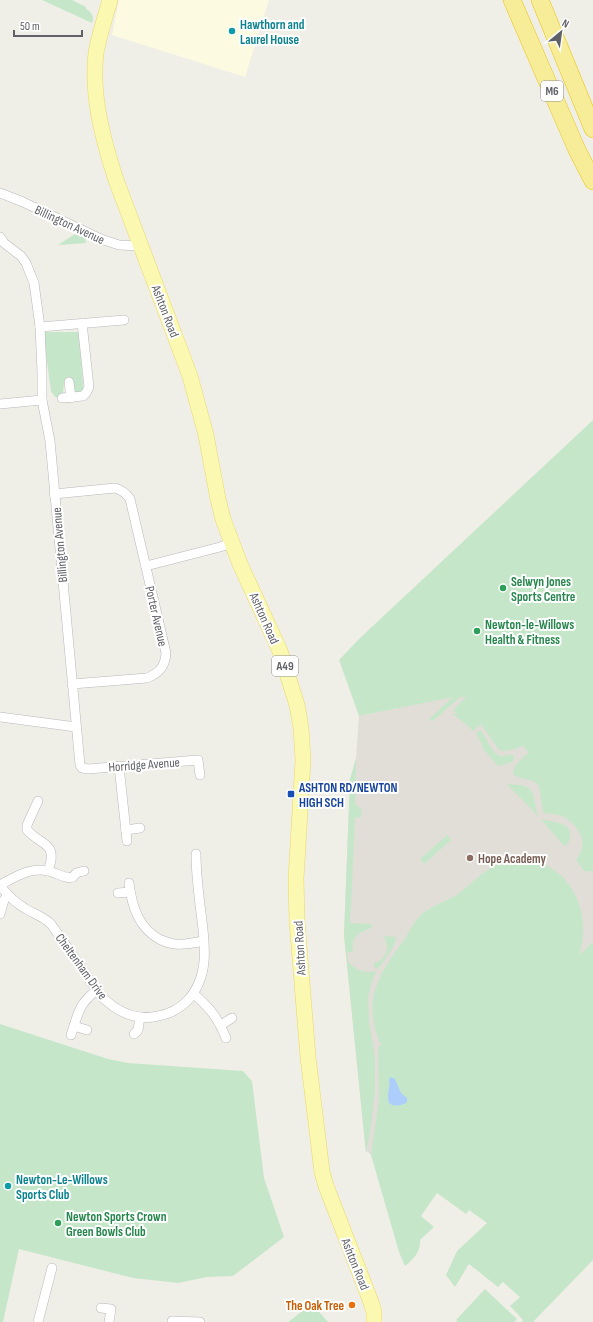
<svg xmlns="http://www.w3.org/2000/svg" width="593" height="1322" font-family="'Sofia Sans Condensed',sans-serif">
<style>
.commercial{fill:#fcfae0}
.education{fill:#e0ded6}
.green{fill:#c6e6ca}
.water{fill:#adcefb}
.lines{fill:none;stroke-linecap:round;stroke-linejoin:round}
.minor-casing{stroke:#b7b8bd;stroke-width:10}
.primary-casing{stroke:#ead766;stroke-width:16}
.motorway-casing{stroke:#eac40d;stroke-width:18}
.minor{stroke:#fff;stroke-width:9}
.primary{stroke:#fbf9b1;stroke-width:15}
.motorway{stroke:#f7ec97;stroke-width:17}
.culture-dot{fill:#0f9aa8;stroke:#fff;stroke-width:1.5}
.leisure-dot{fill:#2e9e5b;stroke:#fff;stroke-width:1.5}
.transit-dot{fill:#1a4fb4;stroke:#fff;stroke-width:1.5}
.education-dot{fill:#8d6e63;stroke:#fff;stroke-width:1.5}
.food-dot{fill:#e8710a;stroke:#fff;stroke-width:1.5}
.labels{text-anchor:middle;stroke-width:4;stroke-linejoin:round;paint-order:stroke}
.shield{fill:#fff;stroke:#8f9095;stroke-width:1}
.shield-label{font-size:12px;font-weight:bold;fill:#5f6167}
.culture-label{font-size:13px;font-weight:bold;fill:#0d838f;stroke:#fff;text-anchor:start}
.street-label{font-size:13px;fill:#5f6167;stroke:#fff}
.leisure-label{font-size:13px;font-weight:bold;fill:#27864d;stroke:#fff;text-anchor:start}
.transit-label{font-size:13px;font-weight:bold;fill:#164399;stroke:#fff;text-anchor:start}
.education-label{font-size:13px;font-weight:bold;fill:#785e54;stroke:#fff;text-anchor:start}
.food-label{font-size:13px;font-weight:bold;fill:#c56008;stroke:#fff;text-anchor:end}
</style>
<rect width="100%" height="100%" fill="#f0efe7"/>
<polygon class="commercial" points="119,0 269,0 245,77 112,35"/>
<polygon class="education" points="593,626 593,942 375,1155 371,1155 367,1151 366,1153 344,935 350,780 356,758 359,716 454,696 509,700"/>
<g class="green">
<path d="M42 0H72L86 7V9C91 11 95 18 92 23Z"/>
<polygon points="78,232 85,236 86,243 58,245"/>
<path d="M43 332H79L83 384V389L81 393H75L71 382H64L63 394 59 398C54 398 53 394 51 391Z"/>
<path d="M593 420V871H587L585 872 576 860C585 848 584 837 575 826 572 823 569 820 566 818 560 814 551 814 544 813L543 812 539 786C533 777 521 781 513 774 513 766 522 757 529 753L523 746C517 749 504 752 499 750L481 724 473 731C469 726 457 717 452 714H457L453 710 466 697H460L440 715 432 721 429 719 453 697 359 716 339 660 360 638Z"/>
<path d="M480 730C486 736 492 753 500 756 504 757 509 754 513 755L514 758 512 762 498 766 483 749 482 744 476 734Z"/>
<path d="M356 758 355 804C360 807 363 811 361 817L355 818 350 923 372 924 371 928C358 933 351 936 353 952H347L348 962C356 970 365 974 376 971L371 984 368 998 369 1022 375 1056V1092L370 1133 366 1153 344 935 350 780Z"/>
<path d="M507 784C538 786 531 790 538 816Z"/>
<path d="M541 819C555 823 578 822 568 844L564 846Z"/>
<polygon points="447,835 451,840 424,864 420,859"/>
<path d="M527 860C560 863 581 893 583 924 584 934 582 946 579 955L593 942V1260L533 1322H522L523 1320 510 1306 520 1297 503 1282 498 1287 469 1264 455 1287 446 1275 457 1251 487 1223 469 1210 466 1214 437 1193 421 1216 434 1227 420 1240C421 1251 414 1259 405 1266L399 1252 371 1155 379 1099 378 1047 381 1046C362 1000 377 977 404 940 409 932 414 921 421 915 432 905 446 902 458 894 469 886 478 876 489 869 500 862 514 861 527 860Z"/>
<path d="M383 936 397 937 392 949 378 969 374 967V963C376 962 381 961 383 958 389 952 388 942 383 936Z"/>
<polygon points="0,1024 108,1059 128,1063 243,1071 252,1081 264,1178 284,1237 233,1276 207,1277 178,1283 133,1278 19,1249 3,1322 0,1322"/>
<polygon points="485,1289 517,1319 514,1322 458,1322 456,1320"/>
<polygon points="312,1304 328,1322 288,1322"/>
</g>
<path class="water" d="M391 1077 395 1079 401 1093 407 1098V1102C402 1106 394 1107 389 1103 386 1094 391 1086 389 1079Z"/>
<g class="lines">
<defs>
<g id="minor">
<polyline points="0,193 23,202 101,239 119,245 141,246"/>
<polyline points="0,237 4,243 21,256 26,263 34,283 40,327 42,372 42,400 50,441 80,765 82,768 88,769 198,760 200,775"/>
<polyline points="40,327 124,320"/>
<polyline points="69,382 71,398"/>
<polyline points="62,398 83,396 86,393 89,387 82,323"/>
<polyline points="0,404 42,400"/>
<path d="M54 494 115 488C122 490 126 493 130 499L166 653C165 667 159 673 147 678L72 684"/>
<polyline points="146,566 220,547 231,543"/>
<polyline points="0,717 76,727"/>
<polyline points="119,766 127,841"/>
<path d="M38 801 27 825V830C41 846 59 842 48 871"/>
<polyline points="126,830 140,828"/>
<path d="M129 883C132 907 139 929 161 940 166 942 171 944 176 944 185 945 194 943 203 941"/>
<path d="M0 885C7 895 16 903 26 909 35 914 44 917 51 924L101 996C117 1012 136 1021 158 1016 170 1014 179 1009 187 1001 212 975 204 938 200 905 198 888 196 871 196 854"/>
<path d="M0 885C15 877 30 867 48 871 56 872 66 880 73 877 76 872 79 872 84 871"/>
<polyline points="118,893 130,892"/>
<polyline points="0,914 4,900 8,895"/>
<path d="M194 994C210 1008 218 1018 226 1038"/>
<polyline points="221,1025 232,1018"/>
<polyline points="74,1026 87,1030"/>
<polyline points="134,1034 138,1030 140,1017"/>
<path d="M71 1035C78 1015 78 1004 97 990"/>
<polyline points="101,1308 111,1309 109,1322"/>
<polyline points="172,1321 200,1322"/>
<polyline points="38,1322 52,1268"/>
</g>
<path id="primary" d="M110 0C105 18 99 35 96 53 91 96 103 140 116 180L190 376 206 435 218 499 223 519 240 564 280 651 297 705 301 728 303 760 296 879 297 921 308 1057 322 1172 326 1186 371 1302 374 1312V1322"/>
<g id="motorway">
<polyline points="512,0 577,150 593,181"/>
<polyline points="540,0 593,129"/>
</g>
</defs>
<use href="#minor" class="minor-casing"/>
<use href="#primary" class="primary-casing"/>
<use href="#motorway" class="motorway-casing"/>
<use href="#minor" class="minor"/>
<use href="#primary" class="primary"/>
<use href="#motorway" class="motorway"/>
</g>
<g class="culture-dot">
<circle cx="232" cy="31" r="4"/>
<circle cx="8" cy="1186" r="4"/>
</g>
<g class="leisure-dot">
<circle cx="503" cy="588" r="4"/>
<circle cx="477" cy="631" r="4"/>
<circle cx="58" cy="1223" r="4"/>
</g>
<rect class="transit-dot" x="287" y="790" width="8" height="8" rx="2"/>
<circle class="education-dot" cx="470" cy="858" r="4"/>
<circle class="food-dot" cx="352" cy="1305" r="4"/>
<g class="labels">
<g class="shield">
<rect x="541" y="81" width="22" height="20" rx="3"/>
<rect x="272" y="656" width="26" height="20" rx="3"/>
</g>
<g class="shield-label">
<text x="552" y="95">M6</text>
<text x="285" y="670">A49</text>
</g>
<g class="culture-label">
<text x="240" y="29">Hawthorn and<tspan x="240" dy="15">Laurel House</tspan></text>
<text x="16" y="1184">Newton-Le-Willows<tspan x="16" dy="15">Sports Club</tspan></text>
</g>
<g class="street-label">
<text transform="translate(70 224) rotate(25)" y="5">Billington Avenue</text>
<text transform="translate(166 311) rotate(69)" y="5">Ashton Road</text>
<text transform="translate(59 545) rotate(-95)" y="5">Billington Avenue</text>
<text transform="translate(157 616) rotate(77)" y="5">Porter Avenue</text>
<text transform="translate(265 618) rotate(66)" y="5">Ashton Road</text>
<text transform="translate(144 764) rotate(-4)" y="5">Horridge Avenue</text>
<text transform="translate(299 948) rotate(-93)" y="5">Ashton Road</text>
<text transform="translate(82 966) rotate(54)" y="5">Cheltenham Drive</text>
<text transform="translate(356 1264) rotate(68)" y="5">Ashton Road</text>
</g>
<g class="leisure-label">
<text x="511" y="586">Selwyn Jones<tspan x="511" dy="15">Sports Centre</tspan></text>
<text x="485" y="629">Newton-le-Willows<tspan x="485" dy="15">Health &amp; Fitness</tspan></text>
<text x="66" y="1221">Newton Sports Crown<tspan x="66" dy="15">Green Bowls Club</tspan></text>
</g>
<g class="transit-label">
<text x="299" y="792">ASHTON RD/NEWTON<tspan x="299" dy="15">HIGH SCH</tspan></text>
</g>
<g class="education-label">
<text x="478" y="863">Hope Academy</text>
</g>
<g class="food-label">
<text x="344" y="1310">The Oak Tree</text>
</g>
</g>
<g transform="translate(561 32) rotate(29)" stroke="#ffffff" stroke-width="3" paint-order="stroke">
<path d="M0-3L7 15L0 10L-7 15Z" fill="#5f6167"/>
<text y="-6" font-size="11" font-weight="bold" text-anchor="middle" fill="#5f6167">N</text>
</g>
<path d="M14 30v6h68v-6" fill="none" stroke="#5f6167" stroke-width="2"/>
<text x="20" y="30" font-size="12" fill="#5f6167" stroke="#ffffff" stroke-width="3" paint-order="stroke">50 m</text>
</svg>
